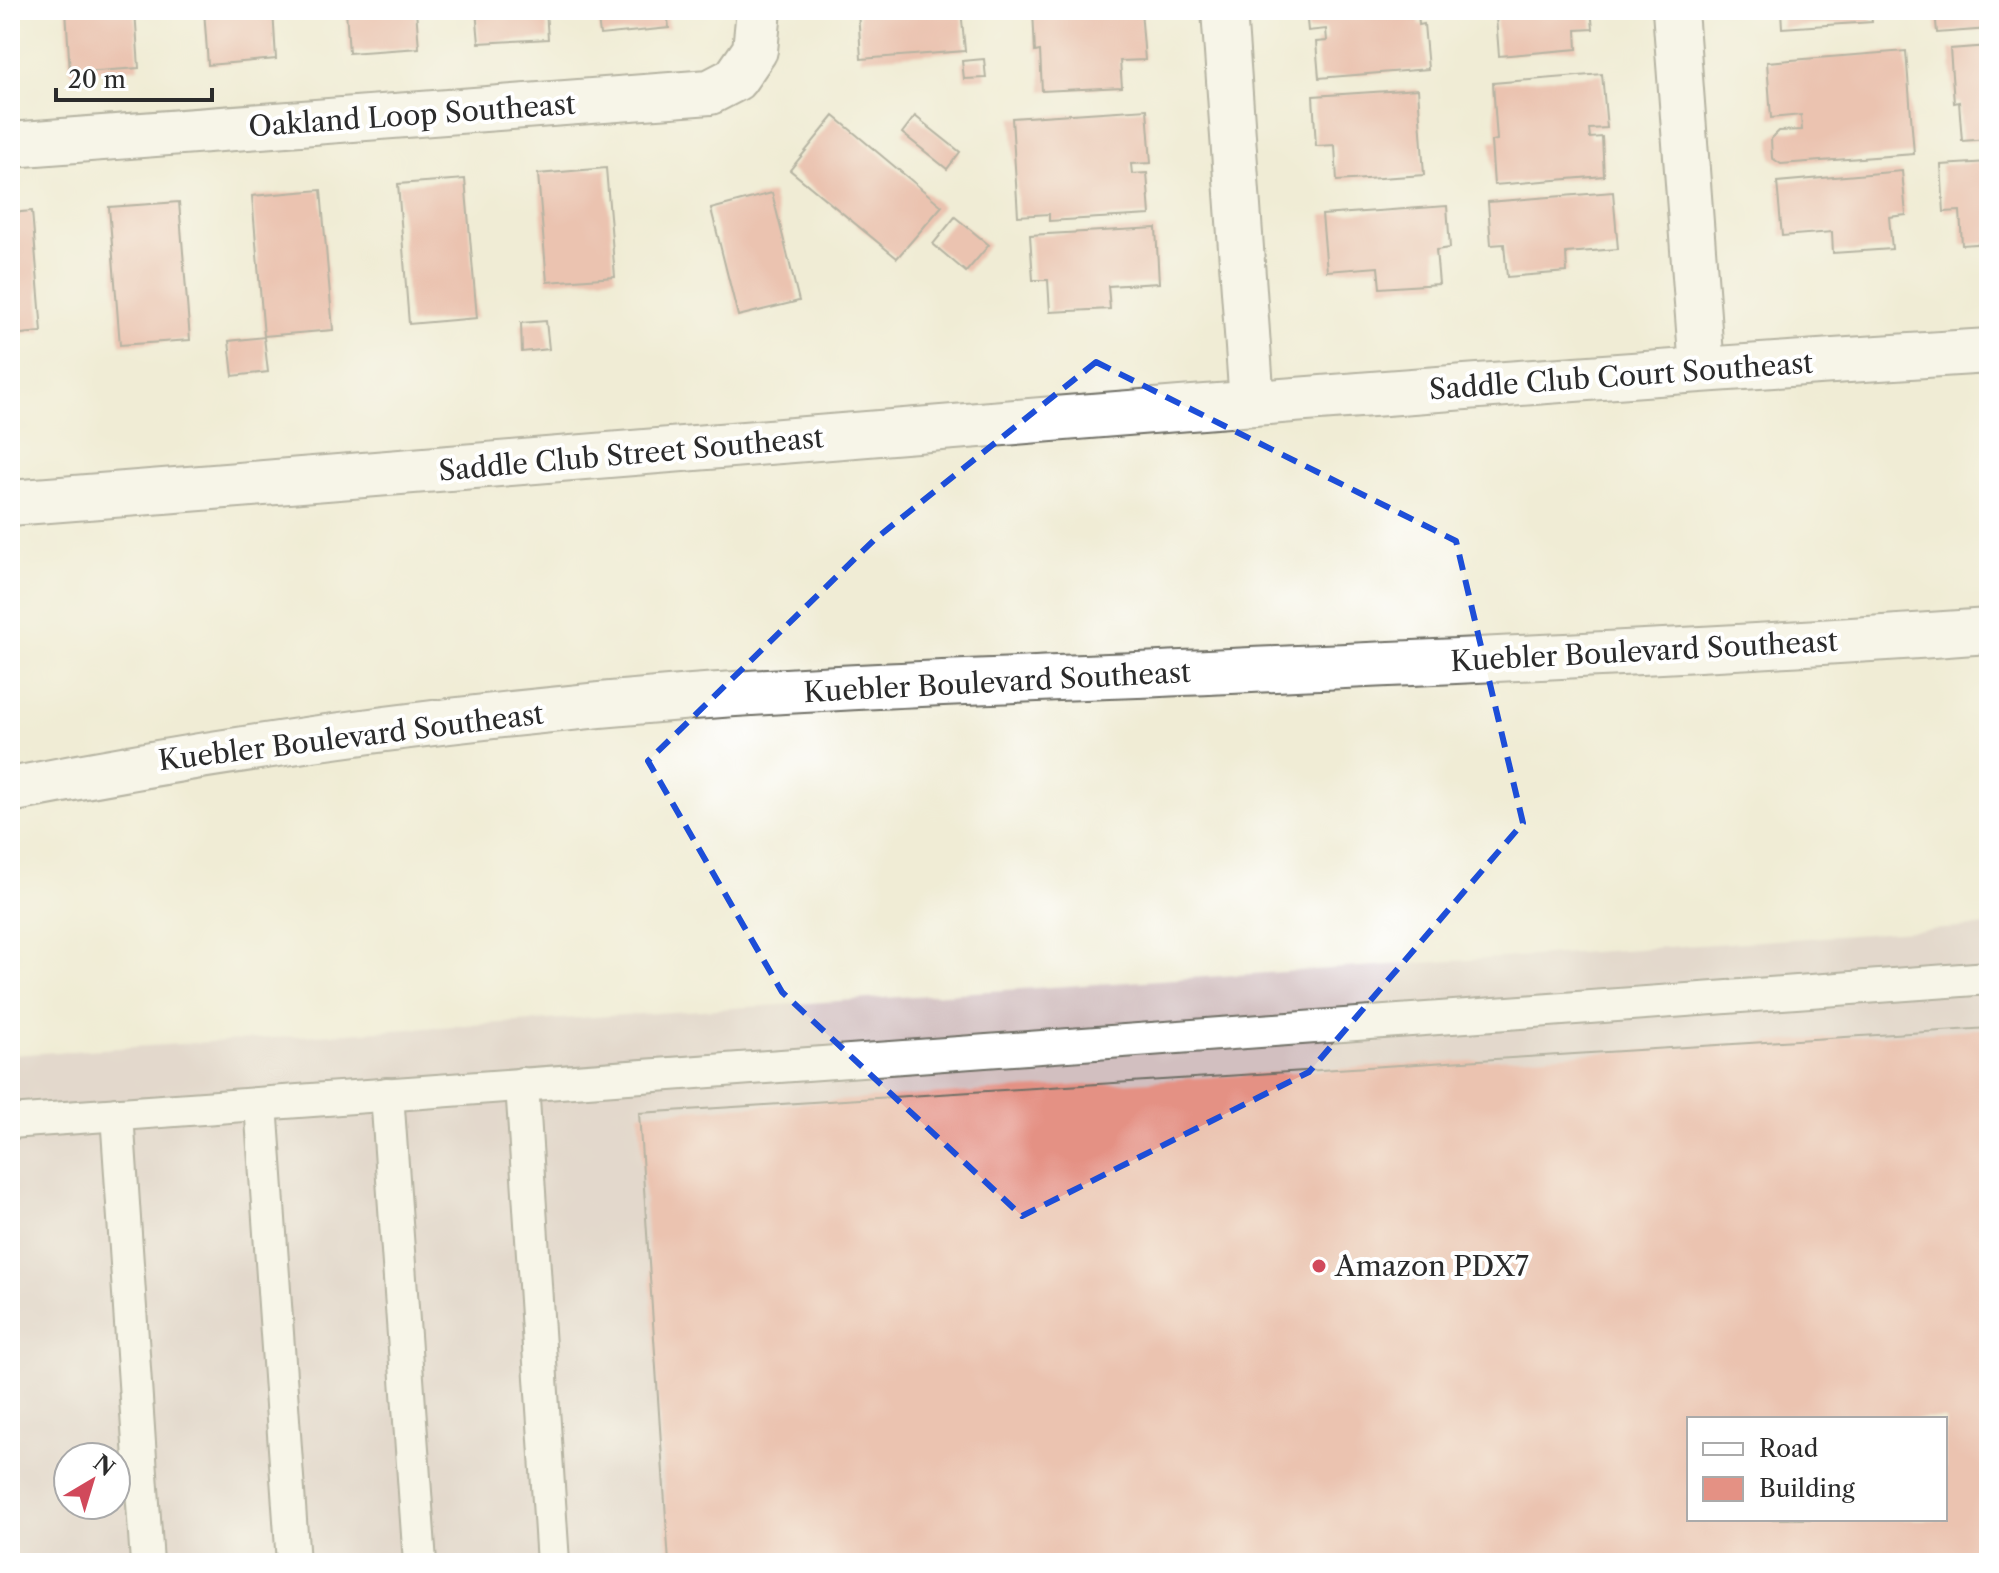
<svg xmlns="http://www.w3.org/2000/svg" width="1999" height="1573" font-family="'Libre Caslon Text',serif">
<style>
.industrial{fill:#d2bfc0;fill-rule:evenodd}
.building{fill:#e49184;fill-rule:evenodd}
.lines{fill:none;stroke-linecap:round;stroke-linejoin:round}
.lane-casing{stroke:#706f66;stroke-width:36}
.street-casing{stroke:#706f66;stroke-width:48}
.secondary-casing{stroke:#706f66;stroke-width:48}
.primary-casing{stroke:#706f66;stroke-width:48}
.lane{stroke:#fff;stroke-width:32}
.street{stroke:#fff;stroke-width:44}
.secondary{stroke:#fff;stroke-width:44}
.primary{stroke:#fff;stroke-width:44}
.marked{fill:none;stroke:#1d4ed8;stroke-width:6;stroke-dasharray:16 10;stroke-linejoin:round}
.poi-dot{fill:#d1495b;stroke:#fff;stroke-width:3}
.labels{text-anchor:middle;stroke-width:8;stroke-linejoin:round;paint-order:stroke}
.street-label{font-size:28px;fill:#2b2b2b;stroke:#fff}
.poi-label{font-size:28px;fill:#2b2b2b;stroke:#fff;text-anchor:start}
</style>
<rect width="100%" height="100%" fill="#fff"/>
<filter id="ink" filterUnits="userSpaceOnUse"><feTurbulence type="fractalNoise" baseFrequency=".0125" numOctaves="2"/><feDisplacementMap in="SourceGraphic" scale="16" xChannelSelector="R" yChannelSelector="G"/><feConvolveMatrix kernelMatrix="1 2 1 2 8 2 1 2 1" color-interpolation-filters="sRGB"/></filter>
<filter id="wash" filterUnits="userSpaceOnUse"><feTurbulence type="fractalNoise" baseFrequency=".006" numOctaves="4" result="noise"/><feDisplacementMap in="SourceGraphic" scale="32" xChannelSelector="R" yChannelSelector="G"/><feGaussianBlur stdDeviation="1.8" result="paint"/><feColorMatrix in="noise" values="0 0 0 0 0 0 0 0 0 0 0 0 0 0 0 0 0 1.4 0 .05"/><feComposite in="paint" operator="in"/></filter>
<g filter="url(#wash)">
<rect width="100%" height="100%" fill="#f0ecd5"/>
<path class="industrial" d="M1989 926V1563H10V1055ZM1689 1419H1945V1519H1689ZM68 1457H116V1505H68Z"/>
<g id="blocks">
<g class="building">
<polygon points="66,10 135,10 139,68 70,73"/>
<polygon points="204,10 273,10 276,59 208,65"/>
<polygon points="346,10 416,10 419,48 349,53"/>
<polygon points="476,10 546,10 548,39 479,43"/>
<polygon points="597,10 667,10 669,28 600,35"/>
<polygon points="858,10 961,10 965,51 861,59"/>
<polygon points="1033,10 1141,10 1145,60 1120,61 1122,87 1042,91 1040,51 1035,52"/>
<polygon points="1306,10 1418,10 1419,25 1424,24 1428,69 1319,78 1316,42 1327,41 1326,29 1308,31"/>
<polygon points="1491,10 1591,10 1593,29 1576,30 1577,49 1499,56 1496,17 1491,17"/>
<polygon points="1781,10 1871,10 1872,22 1782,28"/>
<polygon points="1935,10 1989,10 1989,29 1937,33"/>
<polygon points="1989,46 1989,139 1962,141 1959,102 1954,103 1950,49"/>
<polygon points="1906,51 1914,154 1781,164 1772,158 1771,139 1779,131 1802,130 1801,115 1771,118 1767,62"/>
<polygon points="984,59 986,78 964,79 962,61"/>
<polygon points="1602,74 1607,128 1589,129 1590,138 1602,137 1604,176 1494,185 1491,141 1497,140 1493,83"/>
<polygon points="1418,89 1424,175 1337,181 1335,145 1316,146 1313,96"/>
<polygon points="1147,109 1151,163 1131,164 1132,174 1147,173 1150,215 1049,221 1049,214 1018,216 1012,118"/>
<polygon points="834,116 942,206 897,258 790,170"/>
<polygon points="915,116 960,152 947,169 902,133"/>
<polygon points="1989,162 1989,243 1962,245 1960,211 1944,212 1941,165"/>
<polygon points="606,168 615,277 547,282 538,174"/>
<polygon points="1902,171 1906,215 1889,217 1892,249 1833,253 1832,232 1782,236 1777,182"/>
<polygon points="465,179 477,318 409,324 398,184"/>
<polygon points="321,190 333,330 264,336 252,196"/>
<polygon points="1613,192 1618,249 1566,253 1567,272 1507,277 1504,244 1491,245 1488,202"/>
<polygon points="772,193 799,301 738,316 711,209"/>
<polygon points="179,202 190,340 120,345 109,207"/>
<polygon points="1447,206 1450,248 1436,250 1439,284 1380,288 1378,267 1327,271 1322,215"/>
<polygon points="32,211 42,332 10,335 10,213"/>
<polygon points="955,217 989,245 966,272 933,244"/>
<polygon points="1156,228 1159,283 1108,286 1110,309 1050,312 1048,280 1033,280 1030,235"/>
<polygon points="546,321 549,349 522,352 521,323"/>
<polygon points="264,337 268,372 233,376 229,341"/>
<path d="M1989 1028V1563H669L639 1113ZM1689 1419H1945V1519H1689Z"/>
</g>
</g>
</g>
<g filter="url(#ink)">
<use href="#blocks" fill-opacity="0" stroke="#706f66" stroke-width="2"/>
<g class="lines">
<defs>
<g id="lane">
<polyline points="522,1084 553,1563"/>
<polyline points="387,1094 420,1563"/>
<polyline points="261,1104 293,1563"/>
<polyline points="117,1114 147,1563"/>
<polyline points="10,1122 1989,978"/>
</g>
<g id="street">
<polyline points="1224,10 1252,403"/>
<polyline points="1675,10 1702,369"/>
<polyline points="10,145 710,92 735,79 755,50 759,10"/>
</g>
<path id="secondary" d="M10 503C670 452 1329 392 1989 351"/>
<path id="primary" d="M10 790C235 746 463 715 692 697 872 684 1051 679 1231 671 1484 660 1737 649 1989 631"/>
</defs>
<use href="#lane" class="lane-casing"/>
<use href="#street" class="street-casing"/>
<use href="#secondary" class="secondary-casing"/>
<use href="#primary" class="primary-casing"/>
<use href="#lane" class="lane"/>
<use href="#street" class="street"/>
<use href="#secondary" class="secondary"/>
<use href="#primary" class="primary"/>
</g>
</g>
<path d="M0 0H1999V1573H0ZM1096 362 1456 541 1523 823 1309 1072 1022 1216 782 992 648 761 874 540Z" fill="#f0ecd5" fill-opacity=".55" fill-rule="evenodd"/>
<path class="marked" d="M1096 362 1456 541 1523 823 1309 1072 1022 1216 782 992 648 761 874 540Z"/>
<circle class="poi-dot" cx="1319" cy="1266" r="8"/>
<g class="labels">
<g class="street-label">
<text transform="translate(412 115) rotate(-4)" y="10">Oakland Loop Southeast</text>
<text transform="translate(1621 376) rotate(-4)" y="10">Saddle Club Court Southeast</text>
<text transform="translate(631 454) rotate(-5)" y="10">Saddle Club Street Southeast</text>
<text transform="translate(1644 651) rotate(-3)" y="10">Kuebler Boulevard Southeast</text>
<text transform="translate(997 682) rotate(-3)" y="10">Kuebler Boulevard Southeast</text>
<text transform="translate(351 737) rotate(-7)" y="10">Kuebler Boulevard Southeast</text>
</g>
<g class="poi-label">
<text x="1335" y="1276">Amazon PDX7</text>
</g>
</g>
<rect width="1999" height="1573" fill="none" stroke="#fff" stroke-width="40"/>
<rect x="1687" y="1417" width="260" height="104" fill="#ffffff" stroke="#aaaaaa" stroke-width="2"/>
<rect x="1703" y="1443" width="40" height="12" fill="#ffffff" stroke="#aaaaaa" stroke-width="2"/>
<text x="1759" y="1457" font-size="24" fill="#2b2b2b">Road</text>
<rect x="1703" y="1477" width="40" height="24" fill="#e49184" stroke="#aaaaaa" stroke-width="2"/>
<text x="1759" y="1497" font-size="24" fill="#2b2b2b">Building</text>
<g transform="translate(92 1481) rotate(38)"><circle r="38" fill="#ffffff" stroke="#aaaaaa" stroke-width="2"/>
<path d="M0-6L14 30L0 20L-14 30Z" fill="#d1495b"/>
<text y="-12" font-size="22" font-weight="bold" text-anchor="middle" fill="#2b2b2b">N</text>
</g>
<path d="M56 88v12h156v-12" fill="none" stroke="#2b2b2b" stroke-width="4"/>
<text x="68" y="88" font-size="24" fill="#2b2b2b" stroke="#ffffff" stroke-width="6" paint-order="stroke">20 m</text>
</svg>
